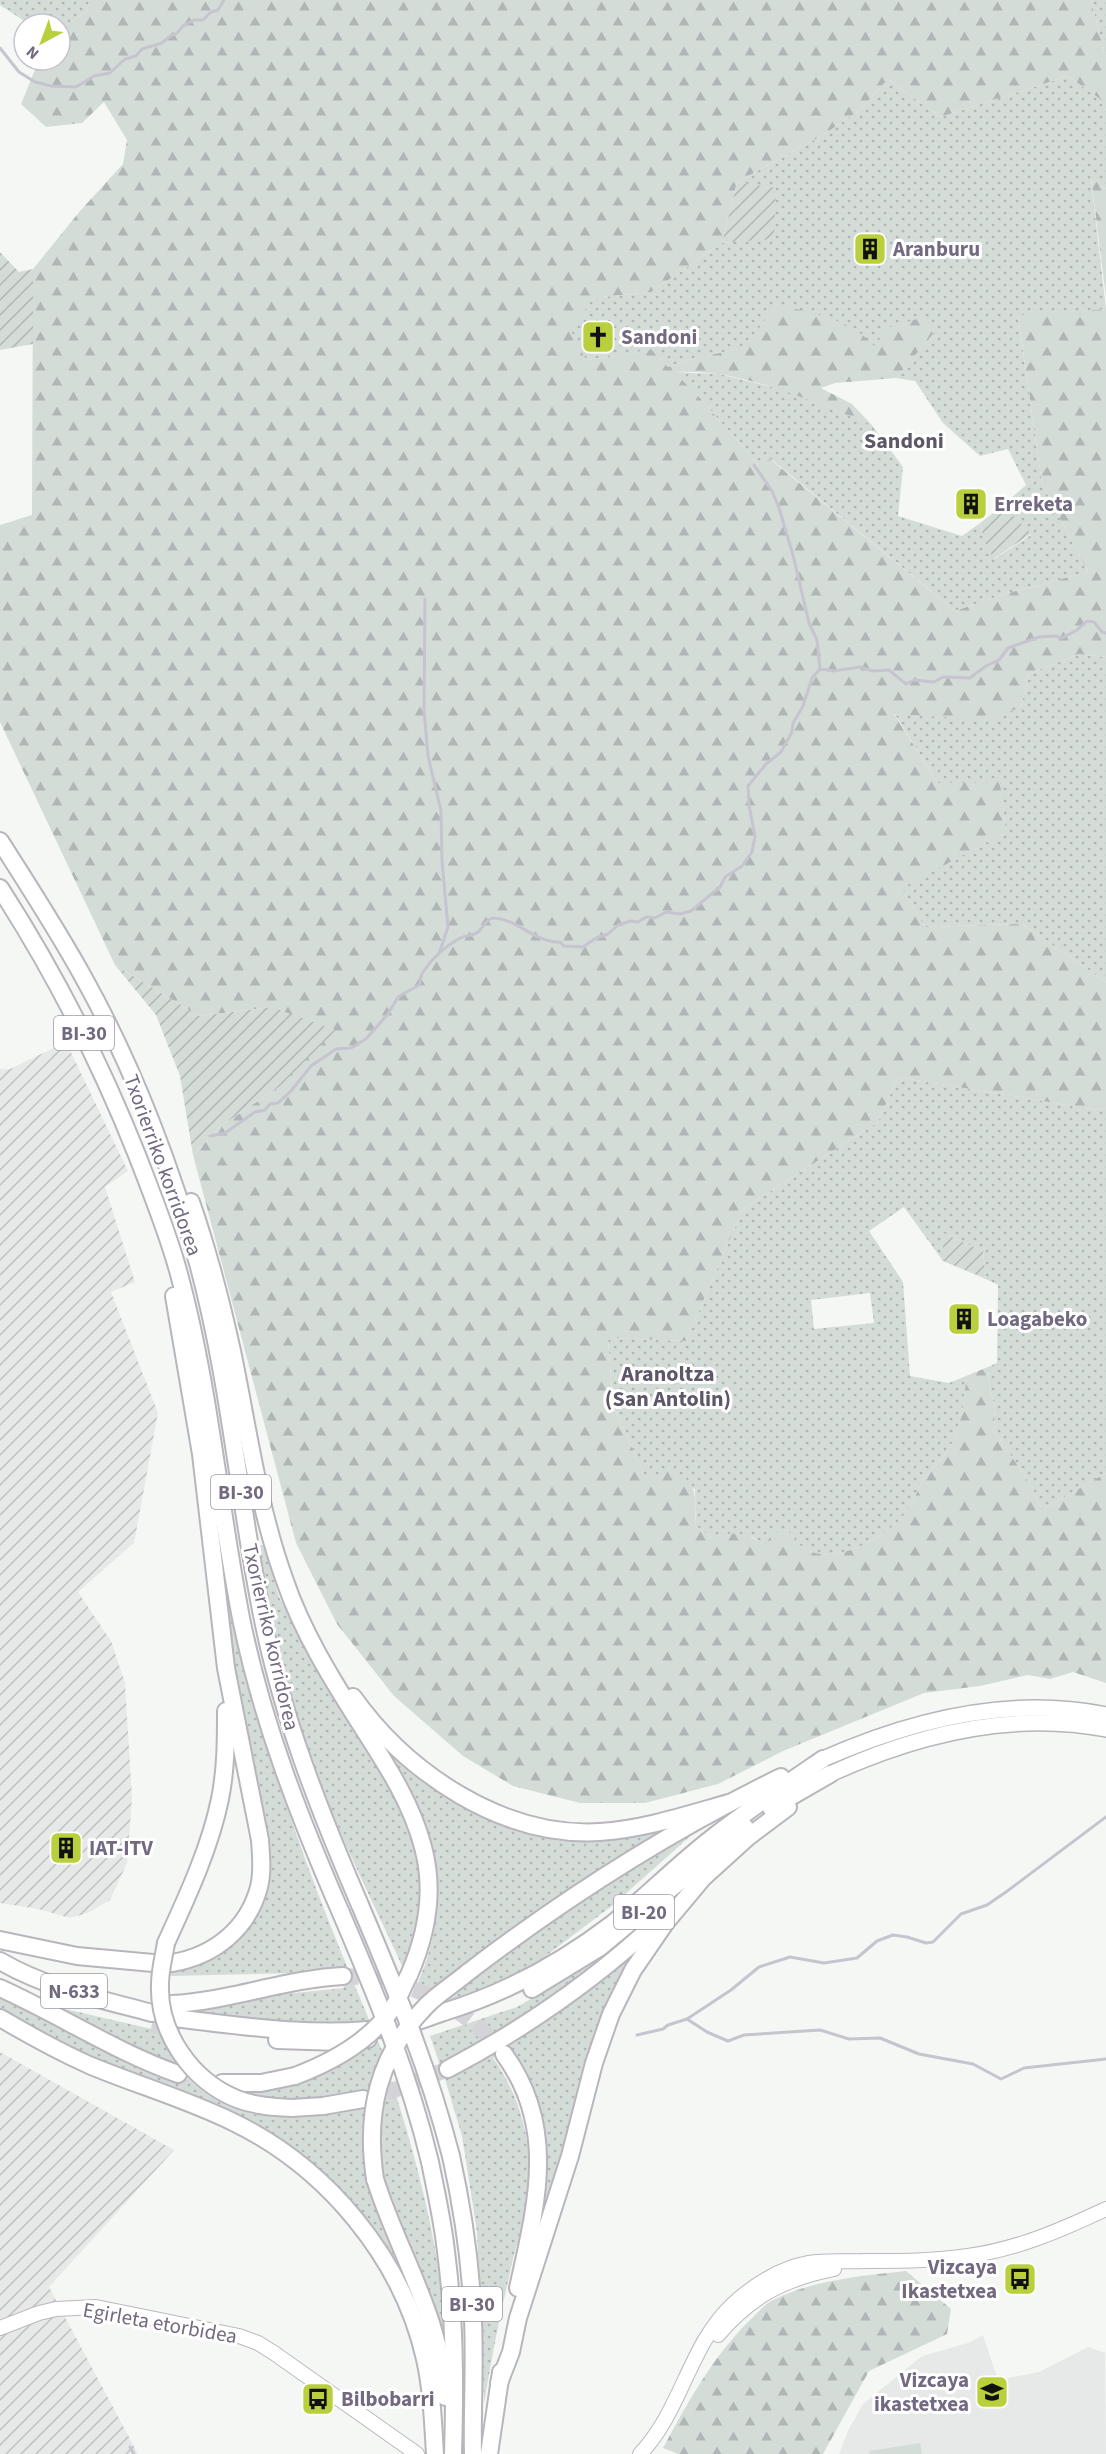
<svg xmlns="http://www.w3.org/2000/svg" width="1106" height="2454" font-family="'Source Sans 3',sans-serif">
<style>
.built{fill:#e7e8e8}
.industrial{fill:url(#industrial-furrows)}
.grass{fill:url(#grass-dots);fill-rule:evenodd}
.forest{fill:url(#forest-firs)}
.garden{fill:url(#garden-furrows)}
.pitch{fill:#d4dcd8}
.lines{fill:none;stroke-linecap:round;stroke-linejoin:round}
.stream{stroke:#c6c4ce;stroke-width:3}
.highway-tunnel{stroke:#d4d4d8;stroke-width:16;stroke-dasharray:16 8;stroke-linecap:butt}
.secondary-casing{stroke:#bbb8c0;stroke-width:16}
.primary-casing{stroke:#b7b5bc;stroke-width:18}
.highway-casing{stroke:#b8b6bc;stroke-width:20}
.secondary{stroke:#fff;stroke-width:14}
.primary{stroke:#fff;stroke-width:15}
.highway{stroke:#fff;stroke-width:16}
.highway-bridge-casing{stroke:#b8b6bc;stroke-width:20;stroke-linecap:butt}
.highway-bridge{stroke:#fff;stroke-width:16}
.labels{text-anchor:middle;stroke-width:6;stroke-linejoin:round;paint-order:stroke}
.shield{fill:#fff;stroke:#9d97a8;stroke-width:1.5}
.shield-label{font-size:20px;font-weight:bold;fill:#736a82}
.poi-label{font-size:21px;font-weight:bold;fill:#736a82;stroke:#fff;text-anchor:start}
.street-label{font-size:21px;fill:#736a82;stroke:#fff}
.neighbourhood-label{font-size:22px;font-weight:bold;fill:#5d5768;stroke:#fff}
</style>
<defs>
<pattern id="industrial-furrows" width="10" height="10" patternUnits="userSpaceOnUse" patternTransform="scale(1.5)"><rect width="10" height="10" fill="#e7e8e8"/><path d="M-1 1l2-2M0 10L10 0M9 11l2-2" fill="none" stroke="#c0c0c1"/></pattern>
<pattern id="grass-dots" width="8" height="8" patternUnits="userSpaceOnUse" patternTransform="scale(1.5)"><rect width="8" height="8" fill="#d4dcd8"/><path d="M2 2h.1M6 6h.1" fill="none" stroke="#b0b6b5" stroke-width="1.8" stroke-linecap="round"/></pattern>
<pattern id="forest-firs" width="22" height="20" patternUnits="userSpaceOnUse" patternTransform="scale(1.5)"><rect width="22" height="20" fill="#d4dcd8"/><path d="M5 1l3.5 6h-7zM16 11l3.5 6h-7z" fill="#b0b6b5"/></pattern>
<pattern id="garden-furrows" width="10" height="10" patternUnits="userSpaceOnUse" patternTransform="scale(1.5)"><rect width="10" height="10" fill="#d4dcd8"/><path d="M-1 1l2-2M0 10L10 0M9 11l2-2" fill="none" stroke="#b0b6b5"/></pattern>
</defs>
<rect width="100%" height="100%" fill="#f5f7f5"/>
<polygon class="built" points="983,2335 998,2380 1039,2372 1088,2347 1105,2353 1106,2454 839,2454 849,2429 863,2404 922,2356 968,2343"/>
<g class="industrial">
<polygon points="66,1042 128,1171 105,1187 135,1282 111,1292 158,1413 134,1543 78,1592 111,1641 125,1683 132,1798 127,1863 110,1900 88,1913 70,1918 38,1909 0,1903 0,1069 10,1069"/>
<polygon points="0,2052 174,2150 49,2287 138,2454 0,2454"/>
</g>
<g class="grass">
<polygon points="0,0 90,0 86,12 60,29 60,24 29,24 0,5"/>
<polygon points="1091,0 1106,0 1106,53 1104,51"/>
<polygon points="1068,76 1100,99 1106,111 1106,189 1091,179 1106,309 1018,316 1042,484 1088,572 1008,593 955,611 771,459 760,467 700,398 673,372 719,374 784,390 871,424 903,467 898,516 962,536 979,524 994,559 1031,535 1003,505 1026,485 1008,449 980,456 943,423 915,381 896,378 936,329 875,347 777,305 744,348 696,358 668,367 651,349 625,355 586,360 570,331 593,298 651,292 722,243 773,238 775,189 737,182 823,135 860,110 888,79 940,117"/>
<polygon points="1078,654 1106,657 1106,982 1022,924 925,927 901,887 1006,832 1000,783 938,783 894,713 932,715 1021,707 1029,674"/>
<path d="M898 1077 1097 1110 1106 1108V1473L1042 1510 1032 1487 994 1430 995 1408 989 1384 988 1367 997 1363 998 1285 986 1279 983 1251 943 1233V1261L904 1207 869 1231 903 1282 910 1376 949 1383 966 1376C965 1403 960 1437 942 1459 936 1466 928 1471 923 1479 918 1488 915 1499 909 1508 893 1535 836 1567 805 1549 798 1545 792 1535 786 1529L765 1545 752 1537 714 1539 696 1526 695 1489 658 1478 645 1477 613 1405 608 1338 686 1341 743 1209 878 1122ZM870 1293 874 1323 814 1329 811 1300Z"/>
<path d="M265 1545 279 1597 309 1651 394 1792 417 1844 423 1911 405 1972C375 1907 343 1843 317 1776 287 1703 272 1624 259 1546Z"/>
<path d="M221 1557C239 1641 259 1723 286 1804 314 1889 349 1972 384 2055L376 2067 368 2092 352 2096 274 2103 223 2087 325 2072 347 2062 373 2042 354 2022 311 2026 172 2011 221 2007 274 1995 344 1988 338 1972 169 1976V1967L191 1965 263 1894Z"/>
<path d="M380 1740 419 1778 453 1799 603 1838 666 1831 572 1886 447 1976 419 2003 415 1989C437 1943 445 1885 429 1835 418 1801 398 1771 380 1740Z"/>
<polygon points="705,1823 613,1905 547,1955 536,1970 433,2012 458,1989 546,1921"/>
<polygon points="680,1893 597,1965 551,2002 441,2068 430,2036 517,2007 573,1974"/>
<path d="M638 1949 536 2263 539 2109 523 2069 510 2046 493 2058C522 2098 534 2148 528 2197 524 2224 514 2251 509 2277 499 2319 491 2361 484 2404L477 2232 462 2136 445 2079C512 2042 580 2001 638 1949Z"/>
<path d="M0 1995 95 2030 61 2008 160 2031C174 2078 221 2115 271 2116 304 2117 336 2111 368 2105 351 2193 395 2245 423 2323 399 2276 376 2227 339 2189 275 2122 193 2099 109 2065 71 2050 36 2031 0 2010Z"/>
<path d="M390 2076C411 2141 429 2206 439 2273 443 2294 443 2316 444 2338L392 2217 378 2163 381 2108Z"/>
</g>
<g class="forest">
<path d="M90 0H1091L1104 51 1106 53V111L1100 99 1068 76 940 117 888 79 860 110 823 135 737 182 722 243 651 292 593 298 571 331 586 360 625 355 651 349 668 367 696 358 743 348 777 305C810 312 852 319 875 347L886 328 924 317 937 329 896 378 835 383 821 388 852 404 871 424C808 401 742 368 674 372L700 398 759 466 770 459 955 611 1008 593 1088 572 1042 484 1018 315 1106 309V657L1078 654 1029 674 1021 707 990 720 894 714 938 783 1000 782 1006 832 902 888 925 927 1022 924 1106 982V1108L1097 1110 898 1077 878 1122 743 1209 686 1341 608 1338 613 1405 645 1477H658L667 1468C701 1482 694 1494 696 1526L713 1538C735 1530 745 1533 765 1545L772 1534 786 1529C792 1535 798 1545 805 1549 836 1567 893 1535 909 1508 915 1499 918 1488 923 1479 928 1471 936 1466 942 1459 960 1437 965 1403 966 1376L988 1367 989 1384 995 1408 994 1430 1032 1487 1042 1510 1106 1473V1683L1073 1672 1050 1679 1028 1675 980 1686 924 1693 783 1751 718 1784 645 1803H580L513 1786 463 1756 394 1696 337 1624 296 1543 193 1155 222 1125 279 1087 271 1007 199 1016 115 965 0 722V525L32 515 33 269 80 211 123 164 127 140 104 102 82 123 46 127 21 104 39 60H60V29L86 12Z"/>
<polygon points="1091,178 1106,189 1106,298"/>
<path d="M906 2271 951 2309 947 2334 869 2371 823 2454H678L663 2448C688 2402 713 2356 751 2319 757 2313 764 2305 771 2301 812 2280 861 2276 906 2271Z"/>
</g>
<g class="garden">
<polygon points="737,182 776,188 774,239 722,243"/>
<polygon points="0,252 19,272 33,269 33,344 0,350"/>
<polygon points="1003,505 1031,534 993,559 979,524"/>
<polygon points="115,965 199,1016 271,1007 336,1030 279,1087 222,1125 193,1155 180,1076 156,1015"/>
<polygon points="943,1233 983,1251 986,1279 943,1261"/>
</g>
<polygon class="pitch" points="920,2443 922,2454 870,2454 869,2451"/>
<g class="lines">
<g class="stream">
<polyline points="0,48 19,72 35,82 51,86 76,87 94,76 110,73 125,59 136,56 142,49 162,43 169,37 177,33 183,26 194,20 203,20 211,12 218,10 224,0"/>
<polyline points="754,465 772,491 779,508 793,555 809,623 817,640 820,669"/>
<polyline points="425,599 424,710 428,756 441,811 442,861 448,927 440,951"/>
<path d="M210 1136 225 1133 255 1112 265 1110 270 1104 278 1103 291 1091 311 1066 336 1049 351 1048 366 1039 388 1014 398 997 419 985C421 981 420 976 423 972 432 958 446 946 460 938 466 935 473 936 478 932 484 927 487 917 495 918 518 920 536 943 560 942L564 946 583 947 596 938 608 934 618 925 631 921 638 922 646 917 655 918 666 912 680 914 691 911 720 887 725 877 742 866 752 852 755 836 749 805 748 786 766 764 781 752 792 732 793 723 803 706 812 678 820 669 834 671 860 667 873 671 889 670 906 684 914 680 934 682 943 677 970 678 986 666 999 660 1008 648 1039 637 1055 636 1062 638 1077 630 1087 621 1094 622 1102 632 1106 633"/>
<polyline points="687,2019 707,2032 728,2041 744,2035 820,2030 849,2039 880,2038 919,2054 973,2064 1001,2079 1024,2068 1106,2059"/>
<polyline points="637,2035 663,2029 668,2025 687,2019 731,1990 759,1967 790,1957 824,1963 857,1958 877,1941 893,1935 907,1937 926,1943 933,1942 961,1914 987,1905 1006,1892 1106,1817"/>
<polyline points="130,2447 134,2454"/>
</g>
<g class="highway-tunnel">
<path d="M343 1976C406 1978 463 2004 504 2053"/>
<polyline points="152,2024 180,2030"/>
<polyline points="364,2099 394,2090 448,2069"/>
</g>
<defs>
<g id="secondary">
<polyline points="0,2328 39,2313 56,2309 96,2307 239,2336 258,2343 274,2353 417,2454"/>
<path d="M718 2335C751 2296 784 2279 834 2269"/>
<path d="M640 2454C682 2410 689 2345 733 2304 754 2285 781 2268 809 2263 826 2260 846 2262 864 2261 899 2261 934 2261 968 2256 1018 2249 1061 2230 1106 2209"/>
</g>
<g id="primary">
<path d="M823 1759C911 1720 1009 1695 1106 1715"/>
<path d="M830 1774C915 1735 1012 1711 1106 1729"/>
</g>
<g id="highway">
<path d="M0 841C30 888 60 934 86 982 134 1069 173 1171 199 1267 230 1383 239 1503 263 1620 283 1719 320 1812 360 1905"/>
<path d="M0 888C56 975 99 1059 137 1155 152 1194 168 1233 179 1274 210 1388 219 1508 242 1623 263 1724 300 1819 341 1913"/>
<path d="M191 1202C208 1251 221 1301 232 1351 248 1428 258 1507 285 1581 302 1631 331 1678 359 1722 384 1761 411 1801 423 1847 435 1891 427 1934 409 1975"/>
<path d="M353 1697C407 1773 503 1838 600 1832 644 1829 686 1815 729 1803"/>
<polyline points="771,1808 830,1774"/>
<polyline points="695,1885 748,1837 788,1807"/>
<polyline points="0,1940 77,1956 153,1963"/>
<path d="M166 1943C187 1897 210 1848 220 1799 226 1769 226 1740 226 1711"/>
<path d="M0 1961C46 1988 100 1999 152 2013"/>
<path d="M172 1963C214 1956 248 1929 259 1887 263 1872 261 1855 260 1840L226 1668 201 1454 174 1296"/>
<path d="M467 1973C565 1898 670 1831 781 1777"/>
<path d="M0 1988C60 2015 116 2052 178 2074"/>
<polyline points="532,1989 599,1948 745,1827"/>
<path d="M172 2004C230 2001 285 1979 343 1976"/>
<path d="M0 2018C29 2035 58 2051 89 2065 137 2085 186 2099 233 2122 326 2167 402 2257 425 2359 432 2390 433 2423 435 2454"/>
<path d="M175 2018C245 2027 326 2038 396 2027 412 2024 429 2017 444 2012 506 1993 561 1963 612 1924 646 1897 677 1865 712 1838 748 1810 785 1785 823 1759"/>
<polyline points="277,2040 340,2042 368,2039"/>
<path d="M504 2054C558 2128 536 2206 518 2288"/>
<path d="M448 2069C524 2029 596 1979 659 1920"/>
<polyline points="222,2083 261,2083 295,2076"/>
<polyline points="292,2108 323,2106 363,2099"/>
<path d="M451 2156C463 2210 471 2265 473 2320 475 2365 472 2410 473 2454"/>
<path d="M430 2162C436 2192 443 2222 446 2252 455 2319 455 2386 453 2454"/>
<path d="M375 2179C398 2253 442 2318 445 2397"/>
<polyline points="499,2383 511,2352 518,2318 570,2156 594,2063 611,2014 633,1970 666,1922 702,1879"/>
<polyline points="489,2454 501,2372"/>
</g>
</defs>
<use href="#secondary" class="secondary-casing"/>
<use href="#primary" class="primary-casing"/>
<use href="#highway" class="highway-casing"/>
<use href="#secondary" class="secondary"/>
<use href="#primary" class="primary"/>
<use href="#highway" class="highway"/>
<defs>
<g id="highway-bridge">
<path d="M360 1905C396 1990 428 2066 451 2156"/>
<path d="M341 1913C376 1995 409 2074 430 2162"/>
<path d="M166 1943C164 1956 160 1970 160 1984 158 2033 192 2081 237 2099 255 2106 273 2107 292 2108"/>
<path d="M295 2076C332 2062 373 2040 395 2004 400 1995 404 1984 409 1975"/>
<path d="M375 2179C365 2112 378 2055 427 2005 439 1993 454 1984 467 1973"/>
</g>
</defs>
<use href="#highway-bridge" class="highway-bridge-casing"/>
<use href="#highway-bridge" class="highway-bridge"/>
</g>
<defs>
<symbol id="building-square" viewBox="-11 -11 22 22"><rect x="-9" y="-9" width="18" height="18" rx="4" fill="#b9d03c" stroke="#fff"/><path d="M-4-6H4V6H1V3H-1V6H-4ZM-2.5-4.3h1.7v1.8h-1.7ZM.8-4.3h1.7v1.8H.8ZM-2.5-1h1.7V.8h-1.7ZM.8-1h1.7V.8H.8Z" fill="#111"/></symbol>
<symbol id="church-square" viewBox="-11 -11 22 22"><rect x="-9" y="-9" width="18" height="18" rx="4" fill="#b9d03c" stroke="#fff"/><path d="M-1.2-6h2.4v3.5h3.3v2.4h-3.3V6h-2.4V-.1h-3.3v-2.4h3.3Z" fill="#111"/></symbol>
<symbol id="bus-square" viewBox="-11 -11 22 22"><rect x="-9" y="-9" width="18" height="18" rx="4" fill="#b9d03c" stroke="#fff"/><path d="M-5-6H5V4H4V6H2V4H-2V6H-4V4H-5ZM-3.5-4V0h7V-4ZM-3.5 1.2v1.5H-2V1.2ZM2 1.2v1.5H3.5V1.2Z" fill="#111"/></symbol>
<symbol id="school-square" viewBox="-11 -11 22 22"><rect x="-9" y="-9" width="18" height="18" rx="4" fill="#b9d03c" stroke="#fff"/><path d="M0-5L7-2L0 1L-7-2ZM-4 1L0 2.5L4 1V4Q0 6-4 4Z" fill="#111"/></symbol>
</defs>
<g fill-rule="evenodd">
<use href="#building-square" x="851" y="230" width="38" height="38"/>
<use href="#church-square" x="579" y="318" width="38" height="38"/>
<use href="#building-square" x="952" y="485" width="38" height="38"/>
<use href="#building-square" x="945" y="1300" width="38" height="38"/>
<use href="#building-square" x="47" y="1829" width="38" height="38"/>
<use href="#bus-square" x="1001" y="2260" width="38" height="38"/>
<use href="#school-square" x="973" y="2373" width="38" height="38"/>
<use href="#bus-square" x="299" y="2380" width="38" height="38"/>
</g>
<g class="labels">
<g class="shield">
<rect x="54" y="1016" width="60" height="34" rx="4.5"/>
<rect x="211" y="1475" width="60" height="34" rx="4.5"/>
<rect x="614" y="1895" width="60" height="34" rx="4.5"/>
<rect x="41" y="1974" width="66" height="34" rx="4.5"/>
<rect x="442" y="2287" width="60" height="34" rx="4.5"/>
</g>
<g class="shield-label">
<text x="84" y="1040">BI-30</text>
<text x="241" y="1499">BI-30</text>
<text x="644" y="1919">BI-20</text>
<text x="74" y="1998">N-633</text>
<text x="472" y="2311">BI-30</text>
</g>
<g class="poi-label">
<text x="893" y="256">Aranburu</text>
<text x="621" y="344">Sandoni</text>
<text x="994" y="511">Erreketa</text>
<text x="987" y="1326">Loagabeko</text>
<text x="89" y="1855">IAT-ITV</text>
<text x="997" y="2274" text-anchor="end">Vizcaya<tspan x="997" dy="24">Ikastetxea</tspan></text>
<text x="969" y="2387" text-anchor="end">Vizcaya<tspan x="969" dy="24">ikastetxea</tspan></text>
<text x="341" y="2406">Bilbobarri</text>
</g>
<g class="street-label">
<text transform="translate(163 1165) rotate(70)" y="7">Txorierriko korridorea</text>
<text transform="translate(271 1637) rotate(77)" y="7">Txorierriko korridorea</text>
<text transform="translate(160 2323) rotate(10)" y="7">Egirleta etorbidea</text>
</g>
<g class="neighbourhood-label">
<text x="904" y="448">Sandoni</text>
<text x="668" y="1381">Aranoltza<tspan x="668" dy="25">(San Antolin)</tspan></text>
</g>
</g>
<g transform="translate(42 42) rotate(221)"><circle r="28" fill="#ffffff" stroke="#c7c3cd" stroke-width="1.5"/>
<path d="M0-4.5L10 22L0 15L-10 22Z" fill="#b9d03c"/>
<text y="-9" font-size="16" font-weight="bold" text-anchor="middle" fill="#736a82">N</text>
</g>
</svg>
